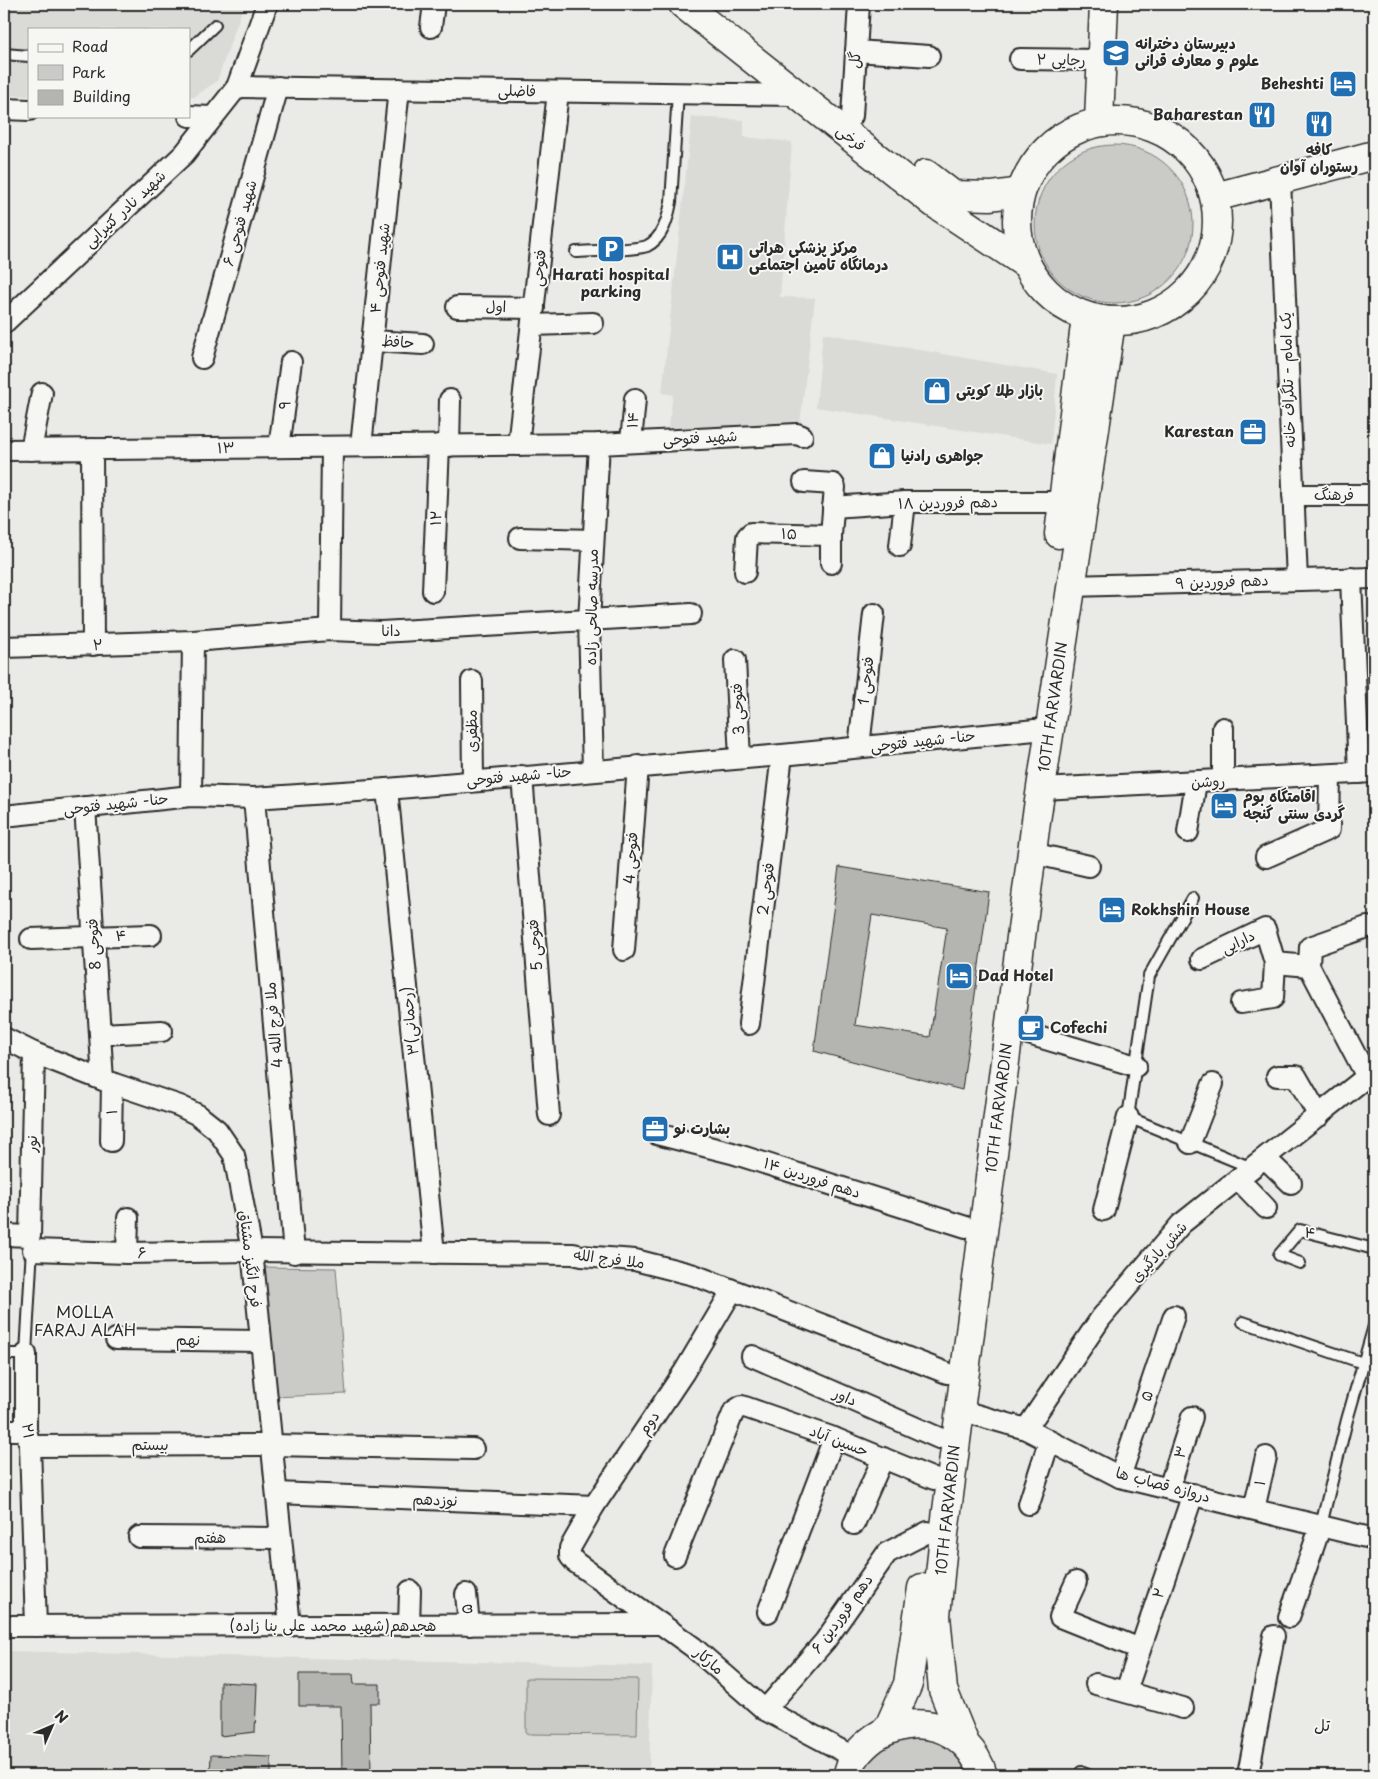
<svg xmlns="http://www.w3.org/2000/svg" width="1378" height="1779" font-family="'Playpen Sans','Playpen Sans Arabic',sans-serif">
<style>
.built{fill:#dadad6}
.green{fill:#cacac7;stroke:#7a7a79}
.building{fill:#b4b4b1;stroke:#2b2b2b;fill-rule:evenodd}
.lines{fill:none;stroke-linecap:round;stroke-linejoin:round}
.service-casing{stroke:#2b2b2b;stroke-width:14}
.minor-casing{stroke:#2b2b2b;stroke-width:24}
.secondary-casing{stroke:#2b2b2b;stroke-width:31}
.service{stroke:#f6f6f2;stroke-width:10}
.minor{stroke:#f6f6f2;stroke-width:20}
.secondary{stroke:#f6f6f2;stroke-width:28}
.labels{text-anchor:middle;stroke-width:4;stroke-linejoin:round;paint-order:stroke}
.poi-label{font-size:15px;font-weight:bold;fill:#2b2b2b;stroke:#f6f6f2;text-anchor:start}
.street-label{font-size:15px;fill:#2b2b2b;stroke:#f6f6f2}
.neighbourhood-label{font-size:16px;fill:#2b2b2b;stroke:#f6f6f2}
</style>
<rect width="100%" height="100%" fill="#eaeae6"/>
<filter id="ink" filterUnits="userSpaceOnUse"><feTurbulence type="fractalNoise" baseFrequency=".02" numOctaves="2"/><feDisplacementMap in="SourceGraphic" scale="10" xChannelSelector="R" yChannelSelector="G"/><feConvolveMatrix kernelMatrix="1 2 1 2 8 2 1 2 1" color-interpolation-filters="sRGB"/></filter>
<g filter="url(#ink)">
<g class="built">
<polygon points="4,4 244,4 217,81 194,97 189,97 189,29 29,29 29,96 4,95"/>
<polygon points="692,117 744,120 744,137 792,142 780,297 815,298 800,424 668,428 673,395 662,393"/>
<polygon points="823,333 1057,374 1051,444 816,407"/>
<polygon points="4,1651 652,1666 649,1775 4,1775"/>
</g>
<g class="green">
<circle cx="1114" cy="224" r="79"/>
<polygon points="259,1267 336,1268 346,1394 272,1397"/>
<polygon points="526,1678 638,1679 637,1735 526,1734"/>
<path d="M909 1734C935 1740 961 1744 966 1775H863C872 1748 884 1745 909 1734Z"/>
</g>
<g class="building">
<path d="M839 867 989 892 962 1090 814 1051ZM872 915 947 928 930 1037 855 1025Z"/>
<polygon points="299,1674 353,1674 354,1684 380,1684 380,1703 370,1703 371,1775 342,1775 341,1706 299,1706"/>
<polygon points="220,1682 257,1684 255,1732 220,1736"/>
<polygon points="211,1755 271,1757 271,1775 210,1775"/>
</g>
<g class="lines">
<defs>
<g id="service">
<polyline points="189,50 215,25"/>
<polyline points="4,54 29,56"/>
<path d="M576 252C589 251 637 250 647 246 663 238 668 218 671 202L678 93"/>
<polyline points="1193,898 1149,976 1128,1117 1252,1168"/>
<polyline points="1300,1263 1279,1255 1300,1230 1374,1249"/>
<polyline points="1243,1322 1363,1363"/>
<polyline points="4,1354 26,1354 32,1247"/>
<polyline points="1321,1525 1347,1420 1374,1326"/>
<polyline points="1080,1775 1081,1772 1088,1775"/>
</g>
<g id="minor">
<polyline points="431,27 434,4"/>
<polyline points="856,51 929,56"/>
<polyline points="1020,59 1102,60"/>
<polyline points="237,87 797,95"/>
<polyline points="4,109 29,110"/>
<polyline points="189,116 212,117"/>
<polyline points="852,116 859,4"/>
<polyline points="1280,180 1297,580"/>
<polyline points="457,307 534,308"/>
<polyline points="4,323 184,154 237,87 267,4"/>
<polyline points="533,325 593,323"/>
<polyline points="372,341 423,344"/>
<polyline points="202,358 278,87"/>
<polyline points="631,442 635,399"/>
<polyline points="518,445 558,92"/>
<polyline points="361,446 399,89"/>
<polyline points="449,446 450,400"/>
<polyline points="279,447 291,362"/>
<polyline points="92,449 93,645"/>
<polyline points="4,450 599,444 797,434 802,436"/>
<polyline points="31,450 42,393"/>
<polyline points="804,482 833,484 835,487 831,535 831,563"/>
<polyline points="1293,495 1374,495"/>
<polyline points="833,507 905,502 1063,502"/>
<polyline points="520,538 593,540"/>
<polyline points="900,546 905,502"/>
<polyline points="745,572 747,537 751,533 831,535"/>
<polyline points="1351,578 1359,773"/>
<polyline points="1070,586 1374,578"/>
<polyline points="433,591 439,445"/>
<polyline points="330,630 332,447"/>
<polyline points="4,647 193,641 330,630 381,632 691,614"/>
<polyline points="735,660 740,758"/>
<polyline points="472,681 473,780"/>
<polyline points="1223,728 1223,781"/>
<polyline points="859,747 874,614"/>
<polyline points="593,770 589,621 599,444"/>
<polyline points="522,776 549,1115"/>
<polyline points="387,789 434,1253"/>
<polyline points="1041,789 1374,772"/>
<polyline points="191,796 193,641"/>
<polyline points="254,798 294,1253"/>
<polyline points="85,807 103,1080"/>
<polyline points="4,816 191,796 254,798 387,789 782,755 1035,730"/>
<polyline points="1188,832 1196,782"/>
<polyline points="1032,853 1089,866"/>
<polyline points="1266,857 1329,829 1330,775"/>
<polyline points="1367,927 1310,947 1309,966 1367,1077"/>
<polyline points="31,939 151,935"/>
<polyline points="624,950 638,766"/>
<polyline points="1202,959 1265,929 1275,963 1309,966"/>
<polyline points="1241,1003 1273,998 1275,963"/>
<polyline points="749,1024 782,755"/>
<polyline points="1008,1028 1136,1066"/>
<polyline points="100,1034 162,1031"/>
<polyline points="4,1038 34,1053 103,1080 180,1106 198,1115 217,1130 234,1155 252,1251 290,1626"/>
<polyline points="1277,1076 1296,1076 1319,1116"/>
<polyline points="657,1134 732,1153 966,1227"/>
<polyline points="111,1141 112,1083"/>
<polyline points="1190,1143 1213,1084"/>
<polyline points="1266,1159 1291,1183"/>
<polyline points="1239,1180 1266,1208"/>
<polyline points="1104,1210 1128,1117"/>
<polyline points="4,1235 30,1236 34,1053"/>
<polyline points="33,1250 127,1253 252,1251 573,1254 582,1256 635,1260 694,1275 947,1373"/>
<polyline points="127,1253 128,1218"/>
<polyline points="732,1291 684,1372 594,1506 570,1548 570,1556 575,1562 693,1647 765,1710 854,1757"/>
<polyline points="116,1339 260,1341"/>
<polyline points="26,1354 26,1430 30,1446 36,1626"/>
<polyline points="752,1356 939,1438"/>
<polyline points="959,1410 1026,1429 1120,1477 1374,1539"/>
<polyline points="1026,1429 1101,1318 1181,1224 1374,1071"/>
<polyline points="4,1430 26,1430"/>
<polyline points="30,1446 271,1445 473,1449"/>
<polyline points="1120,1477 1174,1316"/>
<polyline points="1169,1488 1192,1417"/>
<polyline points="277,1493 594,1506"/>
<polyline points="1029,1504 1049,1442"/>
<polyline points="1254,1509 1266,1457"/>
<polyline points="854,1524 883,1458"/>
<polyline points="139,1537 281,1538"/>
<polyline points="675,1556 734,1411 742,1406 834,1438 934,1479"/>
<polyline points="1076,1582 1060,1617 1140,1649"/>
<polyline points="466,1594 469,1625"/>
<polyline points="768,1612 834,1438"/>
<polyline points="1289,1617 1321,1525"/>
<polyline points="409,1625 410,1591"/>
<polyline points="4,1626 661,1624"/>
<polyline points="1096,1684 1183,1708"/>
<polyline points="1126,1691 1193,1494"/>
<polyline points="765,1710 825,1641 887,1553 928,1532"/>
<polyline points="1248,1775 1274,1636"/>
</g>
<g id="secondary">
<polyline points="683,4 934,203 1026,264"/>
<circle cx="1117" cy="221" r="100"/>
<polyline points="1099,121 1104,4"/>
<polyline points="926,174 953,195 991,196 1020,192"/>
<polyline points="1215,197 1374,155"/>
<polyline points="1059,534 1086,317"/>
<polyline points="888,1729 908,1684 922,1588"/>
<polyline points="965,1744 943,1690 936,1616 944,1534 1036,821 1111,322"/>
<path d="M848 1775C850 1759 861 1748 874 1738 915 1710 968 1726 983 1775"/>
</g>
</defs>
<use href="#service" class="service-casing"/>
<use href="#minor" class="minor-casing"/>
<use href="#secondary" class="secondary-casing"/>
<use href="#service" class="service"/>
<use href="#minor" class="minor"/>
<use href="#secondary" class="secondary"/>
</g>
</g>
<defs>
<symbol id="school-square" viewBox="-11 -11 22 22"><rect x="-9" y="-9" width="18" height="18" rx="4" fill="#1f6fb2" stroke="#f6f6f2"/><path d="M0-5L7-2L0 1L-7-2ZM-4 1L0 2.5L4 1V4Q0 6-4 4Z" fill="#fff"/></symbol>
<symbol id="hotel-square" viewBox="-11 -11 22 22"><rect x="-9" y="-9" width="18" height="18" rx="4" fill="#1f6fb2" stroke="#f6f6f2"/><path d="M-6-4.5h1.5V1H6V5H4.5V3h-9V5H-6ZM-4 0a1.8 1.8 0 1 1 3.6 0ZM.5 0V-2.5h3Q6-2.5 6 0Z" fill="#fff"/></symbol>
<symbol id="restaurant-square" viewBox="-11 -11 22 22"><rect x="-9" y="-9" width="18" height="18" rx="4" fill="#1f6fb2" stroke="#f6f6f2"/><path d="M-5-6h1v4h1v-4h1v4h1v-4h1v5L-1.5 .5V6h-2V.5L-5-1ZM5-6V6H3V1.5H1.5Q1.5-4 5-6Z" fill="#fff"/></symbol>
<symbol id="parking-square" viewBox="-11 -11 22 22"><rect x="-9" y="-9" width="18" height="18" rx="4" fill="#1f6fb2" stroke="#f6f6f2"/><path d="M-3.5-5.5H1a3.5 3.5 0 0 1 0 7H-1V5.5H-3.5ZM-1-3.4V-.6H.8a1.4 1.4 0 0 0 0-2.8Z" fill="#fff"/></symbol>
<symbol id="hospital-square" viewBox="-11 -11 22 22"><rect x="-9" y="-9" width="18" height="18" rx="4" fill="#1f6fb2" stroke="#f6f6f2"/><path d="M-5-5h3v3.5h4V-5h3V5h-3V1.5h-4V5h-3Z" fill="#fff"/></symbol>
<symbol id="shop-square" viewBox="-11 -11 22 22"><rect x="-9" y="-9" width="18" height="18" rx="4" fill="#1f6fb2" stroke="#f6f6f2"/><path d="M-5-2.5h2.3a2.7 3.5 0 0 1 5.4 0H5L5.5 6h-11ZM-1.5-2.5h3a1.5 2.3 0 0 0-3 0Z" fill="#fff"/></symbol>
<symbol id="office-square" viewBox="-11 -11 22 22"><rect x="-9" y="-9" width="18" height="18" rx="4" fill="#1f6fb2" stroke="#f6f6f2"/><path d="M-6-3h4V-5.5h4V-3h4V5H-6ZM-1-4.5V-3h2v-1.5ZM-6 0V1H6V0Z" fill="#fff"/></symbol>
<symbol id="cafe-square" viewBox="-11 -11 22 22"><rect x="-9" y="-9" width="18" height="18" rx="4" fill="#1f6fb2" stroke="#f6f6f2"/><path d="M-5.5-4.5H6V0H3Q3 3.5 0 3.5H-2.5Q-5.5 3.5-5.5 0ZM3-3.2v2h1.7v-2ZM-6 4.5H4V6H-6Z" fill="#fff"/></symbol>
</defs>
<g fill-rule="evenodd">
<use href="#school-square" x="1100" y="37" width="32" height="32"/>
<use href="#hotel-square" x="1327" y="68" width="32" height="32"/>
<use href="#restaurant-square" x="1246" y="99" width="32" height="32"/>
<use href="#restaurant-square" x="1303" y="108" width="32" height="32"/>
<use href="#parking-square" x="595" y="233" width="32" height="32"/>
<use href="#hospital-square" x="714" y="241" width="32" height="32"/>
<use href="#shop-square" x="921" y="375" width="32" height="32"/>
<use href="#office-square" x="1237" y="416" width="32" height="32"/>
<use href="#shop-square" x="866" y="440" width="32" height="32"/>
<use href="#hotel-square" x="1208" y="790" width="32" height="32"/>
<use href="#hotel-square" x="1096" y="894" width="32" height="32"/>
<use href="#hotel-square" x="943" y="960" width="32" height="32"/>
<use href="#cafe-square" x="1015" y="1012" width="32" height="32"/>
<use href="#office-square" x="639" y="1113" width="32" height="32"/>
</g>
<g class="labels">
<g class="poi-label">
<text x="1135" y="49">دبیرستان دخترانه<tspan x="1135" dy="17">علوم و معارف قرانی</tspan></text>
<text x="1324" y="89" text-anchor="end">Beheshti</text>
<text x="1243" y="120" text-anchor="end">Baharestan</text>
<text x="1319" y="155" text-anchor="middle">کافه<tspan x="1319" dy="17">رستوران آوان</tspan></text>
<text x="749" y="253">مرکز پزشکی هراتی<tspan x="749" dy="17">درمانگاه تامین اجتماعی</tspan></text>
<text x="611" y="280" text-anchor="middle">Harati hospital<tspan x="611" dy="17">parking</tspan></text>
<text x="956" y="396">بازار طلا کویتی</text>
<text x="1234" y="437" text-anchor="end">Karestan</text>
<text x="901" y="461">جواهری رادنیا</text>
<text x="1243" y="802">اقامتگاه بوم<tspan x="1243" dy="17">گردی سنتی گنجه</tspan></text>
<text x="1131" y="915">Rokhshin House</text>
<text x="978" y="981">Dad Hotel</text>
<text x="1050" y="1033">Cofechi</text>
<text x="674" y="1134">بشارت نو</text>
</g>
<g class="street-label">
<text transform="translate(855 60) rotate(-86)" y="5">گل</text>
<text transform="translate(1061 60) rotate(1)" y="5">رجایی ۲</text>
<text transform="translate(517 91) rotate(1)" y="5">فاضلی</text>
<text transform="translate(851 138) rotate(38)" y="5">فرخی</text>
<text transform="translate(125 209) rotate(-43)" y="5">شهید نادر کتیرایی</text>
<text transform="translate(240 223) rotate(-74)" y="5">شهید فتوحی ۶</text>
<text transform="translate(380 268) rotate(-84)" y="5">شهید فتوحی ۴</text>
<text transform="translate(539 268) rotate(-84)" y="5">فتوحی</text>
<text transform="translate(496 307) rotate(1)" y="5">اول</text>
<text transform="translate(398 342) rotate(4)" y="5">حافظ</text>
<text transform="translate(1288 380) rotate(-92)" y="5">یک امام - تلگراف خانه</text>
<text transform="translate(285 405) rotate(-82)" y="5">۹</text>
<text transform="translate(633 420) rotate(-85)" y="5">۱۴</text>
<text transform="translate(700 438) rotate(-3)" y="5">شهید فتوحی</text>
<text transform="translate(226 448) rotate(-1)" y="5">۱۳</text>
<text x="1334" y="500">فرهنگ</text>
<text transform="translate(948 503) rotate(-1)" y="5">دهم فروردین ۱۸</text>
<text transform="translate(436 518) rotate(-88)" y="5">۱۲</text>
<text transform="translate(789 534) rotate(1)" y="5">۱۵</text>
<text transform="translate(1222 582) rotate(-2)" y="5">دهم فروردین ۹</text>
<text transform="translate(592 607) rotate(-89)" y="5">مدرسه صالحی زاده</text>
<text transform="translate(391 631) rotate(-2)" y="5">دانا</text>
<text transform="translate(98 645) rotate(-2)" y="5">۲</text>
<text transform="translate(866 681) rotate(-84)" y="5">فتوحی 1</text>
<text transform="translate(1053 707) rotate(-82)" y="5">10TH FARVARDIN</text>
<text transform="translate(738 709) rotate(-93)" y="5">فتوحی 3</text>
<text transform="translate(472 731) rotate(-91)" y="5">مظفری</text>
<text transform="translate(923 741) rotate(-6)" y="5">حنا- شهید فتوحی</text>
<text transform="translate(519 776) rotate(-5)" y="5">حنا- شهید فتوحی</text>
<text transform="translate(1208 782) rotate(-3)" y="5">روشن</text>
<text transform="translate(116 804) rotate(-6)" y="5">حنا- شهید فتوحی</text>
<text transform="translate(631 858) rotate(-86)" y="5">فتوحی 4</text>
<text transform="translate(766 889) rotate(-83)" y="5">فتوحی 2</text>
<text transform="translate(121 936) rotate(-1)" y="5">۴</text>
<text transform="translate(1238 942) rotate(-26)" y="5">دارایی</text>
<text transform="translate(94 944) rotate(-94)" y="5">فتوحی 8</text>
<text transform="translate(535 945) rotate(-95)" y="5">فتوحی 5</text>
<text transform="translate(410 1021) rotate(-96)" y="5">۳(رحمانی)</text>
<text transform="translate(274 1025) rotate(-95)" y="5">4 ملا فرج الله</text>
<text transform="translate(999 1108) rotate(-83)" y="5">10TH FARVARDIN</text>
<text transform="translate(112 1112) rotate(-89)" y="5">۱</text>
<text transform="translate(32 1144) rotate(-89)" y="5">نور</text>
<text transform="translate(812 1178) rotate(18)" y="5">دهم فروردین ۱۴</text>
<text transform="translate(1310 1233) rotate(9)" y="5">۴</text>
<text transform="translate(1159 1252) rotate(-48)" y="5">شش بادگیری</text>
<text transform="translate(142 1253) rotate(-1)" y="5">۶</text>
<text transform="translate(250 1259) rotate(83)" y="5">فرح انگیز مشتاق</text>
<text transform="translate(609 1259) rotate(7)" y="5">ملا فرج الله</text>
<text transform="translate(188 1340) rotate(1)" y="5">نهم</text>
<text transform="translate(1147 1396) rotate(-71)" y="5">۵</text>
<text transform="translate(845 1397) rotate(23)" y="5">داور</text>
<text transform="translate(649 1423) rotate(-56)" y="5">دوم</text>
<text transform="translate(28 1431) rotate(83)" y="5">۲۱</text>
<text transform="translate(839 1441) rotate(21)" y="5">حسین آباد</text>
<text x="150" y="1450">بیستم</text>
<text transform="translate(1181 1452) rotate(-72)" y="5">۳</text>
<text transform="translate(1260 1483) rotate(-76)" y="5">۱</text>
<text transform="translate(1163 1485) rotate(15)" y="5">دروازه قصاب ها</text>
<text transform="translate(435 1500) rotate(2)" y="5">نوزدهم</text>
<text transform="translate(948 1510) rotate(-84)" y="5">10TH FARVARDIN</text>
<text x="210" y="1543">هفتم</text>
<text transform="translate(1159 1593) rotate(-71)" y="5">۲</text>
<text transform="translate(467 1609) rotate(-95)" y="5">۵</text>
<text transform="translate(842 1614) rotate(-54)" y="5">دهم فروردین ۶</text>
<text x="333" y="1631">هجدهم(شهید محمد علی بنا زاده)</text>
<text transform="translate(709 1661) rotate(41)" y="5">مارکار</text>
</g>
<g class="neighbourhood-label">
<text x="85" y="1318">MOLLA<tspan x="85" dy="18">FARAJ ALAH</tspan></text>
<text x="1322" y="1731">تل</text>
</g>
</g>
<rect width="1378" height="1779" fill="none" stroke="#f6f6f2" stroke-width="20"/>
<rect x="10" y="10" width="1358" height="1759" fill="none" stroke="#2b2b2b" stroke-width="2" filter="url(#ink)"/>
<rect x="28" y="28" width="162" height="90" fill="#f6f6f2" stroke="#a5a5a2"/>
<rect x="38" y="44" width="25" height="8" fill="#f6f6f2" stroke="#a5a5a2"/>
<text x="72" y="52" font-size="15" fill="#2b2b2b">Road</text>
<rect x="38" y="65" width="25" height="15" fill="#cacac7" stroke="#a5a5a2"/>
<text x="72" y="78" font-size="15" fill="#2b2b2b">Park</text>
<rect x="38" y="90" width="25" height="15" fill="#b4b4b1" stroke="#a5a5a2"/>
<text x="72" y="102" font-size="15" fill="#2b2b2b">Building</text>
<g transform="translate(52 1726) rotate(45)" stroke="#f6f6f2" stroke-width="4" paint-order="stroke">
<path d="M0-4L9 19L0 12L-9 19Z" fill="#2b2b2b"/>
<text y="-8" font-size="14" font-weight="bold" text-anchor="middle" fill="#2b2b2b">N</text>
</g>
</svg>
